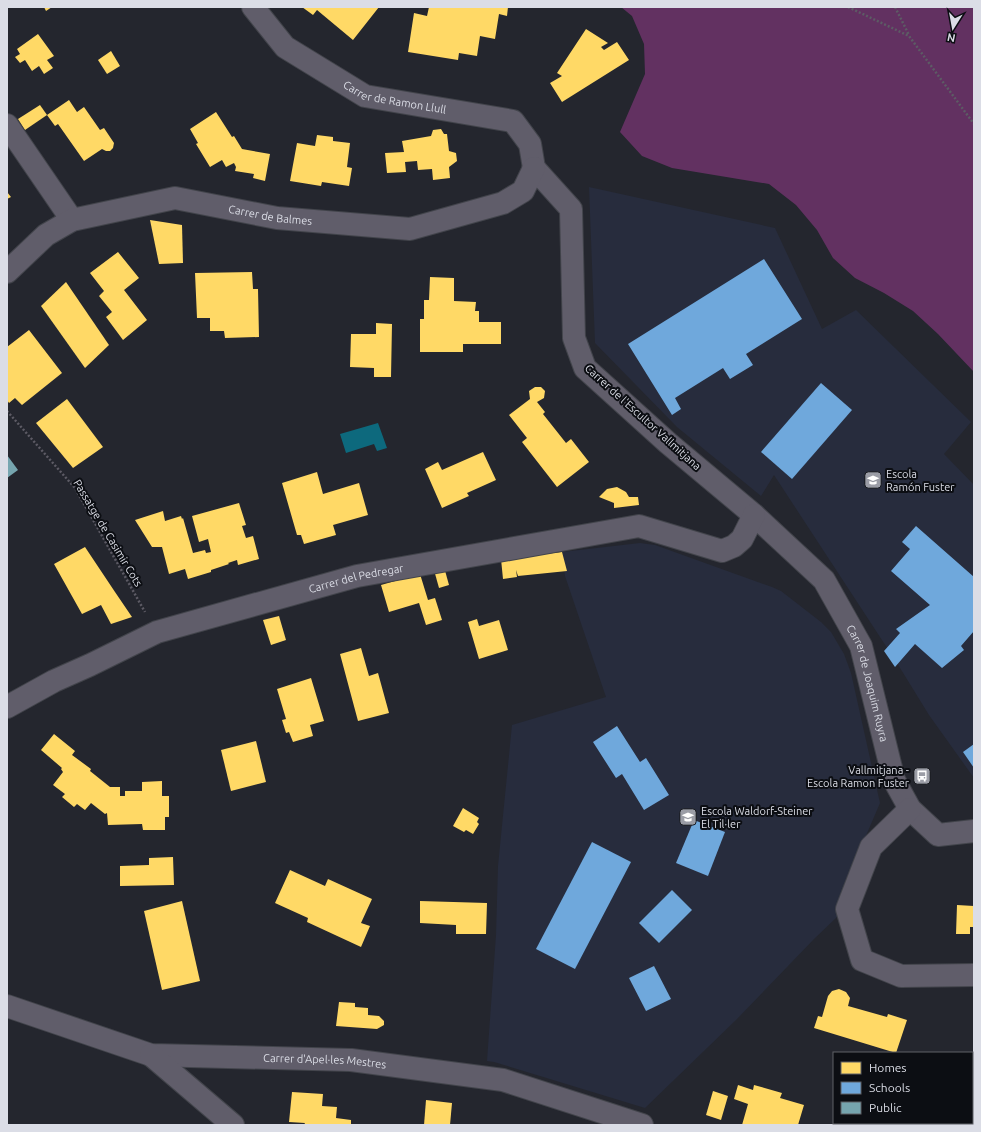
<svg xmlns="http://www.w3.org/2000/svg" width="981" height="1132" font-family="Ubuntu,sans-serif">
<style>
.built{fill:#272c3d}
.forest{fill:#623161}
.water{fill:#0d697d}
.homes{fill:#ffd966}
.schools{fill:#6fa8dc}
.public{fill:#76a5af}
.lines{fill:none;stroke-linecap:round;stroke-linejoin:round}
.street-casing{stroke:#42444b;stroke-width:24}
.path{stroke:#5d5b65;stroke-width:2.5;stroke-dasharray:2 2;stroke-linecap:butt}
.street{stroke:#605d6a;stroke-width:22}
.labels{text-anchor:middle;stroke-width:4;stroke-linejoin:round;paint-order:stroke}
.street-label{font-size:11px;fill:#dbdde6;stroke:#0c0e13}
.poi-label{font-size:11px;fill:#dbdde6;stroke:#0c0e13;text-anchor:start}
</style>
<rect width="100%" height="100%" fill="#24262e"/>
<g class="built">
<polygon points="589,187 775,228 822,329 856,310 971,422 944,454 974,485 974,778 929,715 897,663 774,475 761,496 677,427 595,343"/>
<polygon points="640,543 655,545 772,587 781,591 821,622 831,632 844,654 851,673 880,803 862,845 837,917 814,939 737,1019 645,1108 494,1062 487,1061 496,935 498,866 512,725 606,697 565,576 562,552"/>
</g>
<polygon class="forest" points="621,7 974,7 974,372 938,334 913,311 884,293 855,278 833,258 817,230 796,205 769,184 672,168 642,156 620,132 645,74 644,44 632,16"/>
<polygon class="water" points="378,423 387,448 377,451 374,444 346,453 340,434"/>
<g class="homes">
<polygon points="44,7 52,7 46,11"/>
<polygon points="302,7 336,7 338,8 339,7 379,7 353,40 317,10 313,15"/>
<polygon points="429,7 508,7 507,16 499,14 495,39 480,36 477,56 459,53 458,60 408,52 414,13 427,16"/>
<polygon points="586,29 608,43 601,47 604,50 617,42 629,60 562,102 550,83 562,76 557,73"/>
<polygon points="38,34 54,56 47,60 53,68 44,74 39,66 32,71 25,60 20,63 15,57 20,54 17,49"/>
<polygon points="111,51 120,66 107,74 98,60"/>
<polygon points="69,100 77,112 84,107 100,130 104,128 114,143 113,148 110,151 106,151 102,149 84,161 58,124 55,126 47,115"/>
<polygon points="40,105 47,115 25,130 18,119"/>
<polygon points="216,112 232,137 234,136 242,149 270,154 265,181 253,178 254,174 235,171 236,167 234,163 226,167 222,160 210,167 196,144 198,143 190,129"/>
<polygon points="441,129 444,134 447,134 449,151 456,153 457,161 449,167 450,178 433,180 432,169 418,170 417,161 405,162 406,172 387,173 385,153 404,152 402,141 431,136 433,130"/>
<polygon points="317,135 333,137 333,141 350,143 347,167 352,168 349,186 322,182 321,186 290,181 297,143 315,146"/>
<polygon points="7,192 11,197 7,199"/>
<polygon points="150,220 182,225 183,263 159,264"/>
<polygon points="118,252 139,278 124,290 147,320 123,340 106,317 112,312 99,296 104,291 90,273"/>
<polygon points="252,272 253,289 258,289 259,337 225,338 224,331 210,331 210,318 197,318 195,273"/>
<polygon points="430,277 454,278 454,301 476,302 475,311 479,311 479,322 501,322 501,344 463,344 463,352 420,352 420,319 424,319 424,300 429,300"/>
<polygon points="66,282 109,345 85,368 41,306"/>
<polygon points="376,323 392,324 391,377 374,377 374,368 350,367 351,334 376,334"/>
<polygon points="29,330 62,373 22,405 15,398 9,403 7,400 7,347"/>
<polygon points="535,387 541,387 545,391 544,398 537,402 545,412 543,414 566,443 571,439 589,462 557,487 522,442 527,438 509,415 530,399 529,391"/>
<polygon points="67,399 103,447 73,468 36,423"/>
<polygon points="483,452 496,480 467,493 469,496 442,508 425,469 438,462 442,470"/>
<polygon points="317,472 323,494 359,483 368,515 333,525 336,535 304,544 301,535 297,535 282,483"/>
<polygon points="617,487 626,492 629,497 638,497 639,505 614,508 614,503 599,497 607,489"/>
<polygon points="239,503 246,525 242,526 246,538 253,536 259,559 238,565 237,560 228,563 229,564 211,570 211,572 188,579 185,569 169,574 162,547 152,547 135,520 163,511 165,521 181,516 182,519 183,518 193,553 205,550 206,553 211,552 208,539 199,542 192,516"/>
<polygon points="85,547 115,592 132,617 111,624 101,605 82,614 54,564"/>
<polygon points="562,552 567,571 518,576 516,570 517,577 503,579 501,559"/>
<polygon points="444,567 449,585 439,588 434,570"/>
<polygon points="420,574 428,600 435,598 442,620 426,625 419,603 389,612 381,585"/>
<polygon points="279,616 286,640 271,645 263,620"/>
<polygon points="477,619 479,626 499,620 508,650 479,659 468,622"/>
<polygon points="361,648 369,676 378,673 389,713 358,721 340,654"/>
<polygon points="311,678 324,721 310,725 313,736 293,742 289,732 286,733 282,720 286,719 277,689"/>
<polygon points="54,734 75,751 72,755 91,769 90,771 110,787 120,787 120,796 125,796 125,791 142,791 142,782 162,781 162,796 169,796 169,817 165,817 165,830 143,830 142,824 108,825 107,813 105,814 91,803 85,810 77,804 74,807 62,797 65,794 53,785 63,772 61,769 62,768 41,750"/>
<polygon points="256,741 266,782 231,791 221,750"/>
<polygon points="463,808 479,818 477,822 479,824 473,834 466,830 464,832 453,826"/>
<polygon points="173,857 174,885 120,886 120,866 149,865 149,858"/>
<polygon points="290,870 325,886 328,879 372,899 361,923 370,926 361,947 307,922 308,918 275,903"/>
<polygon points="182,901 200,981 162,990 144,911"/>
<polygon points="420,901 487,903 486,934 456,934 456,925 420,923"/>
<polygon points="957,905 974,906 974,927 970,927 970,934 956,934"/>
<polygon points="839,989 846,992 850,998 848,1006 887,1017 888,1014 907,1020 896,1053 814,1028 818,1016 822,1017 828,996 832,991"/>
<polygon points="339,1002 355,1003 355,1007 368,1008 368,1015 379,1016 384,1021 384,1025 377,1029 336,1026"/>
<polygon points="738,1085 753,1090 754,1085 782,1093 780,1098 804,1105 798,1125 742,1125 748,1104 734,1099"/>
<polygon points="713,1091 728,1096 721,1120 706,1115"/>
<polygon points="292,1092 323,1094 322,1106 337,1107 336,1118 351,1120 351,1125 304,1125 305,1123 289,1122"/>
<polygon points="426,1100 452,1103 450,1125 424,1125"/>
<polygon points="842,1123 872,1123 877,1125 841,1125"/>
<polygon points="945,1123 961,1123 966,1125 944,1125"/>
</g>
<g class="schools">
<polygon points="764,259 802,319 746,354 753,365 730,379 723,368 675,398 681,409 672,415 628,344"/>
<polygon points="821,383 852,410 792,479 761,452"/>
<polygon points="916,526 974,577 974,631 961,646 964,650 942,668 915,644 895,667 884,651 900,633 896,629 930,605 891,571 910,549 902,542"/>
<polygon points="617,726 640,762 646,758 669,795 644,810 622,774 616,778 593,742"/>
<polygon points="974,744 974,768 963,752"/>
<polygon points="694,820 725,832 708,876 676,863"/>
<polygon points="592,842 631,862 575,969 536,949"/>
<polygon points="672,890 692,910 659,943 639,923"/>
<polygon points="654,966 671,999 646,1011 629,978"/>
</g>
<polygon class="public" points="7,455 18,470 7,478"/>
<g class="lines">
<defs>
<g id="street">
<path id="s1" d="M253 7 285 47 365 96 513 121 530 144 534 168"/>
<polyline points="7,125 72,220"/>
<path id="s2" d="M534 168 571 209 574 338 585 368 668 443 754 515 824 580 861 646 894 780 910 809 938 835 974 831"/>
<path id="s3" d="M7 272 46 235 72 220 175 198 277 218 410 229 503 203 523 191 534 168"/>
<path id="s4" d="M7 707 54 681 90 665 157 632 357 576 639 526 722 551 734 546 742 539 754 515"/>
<polyline points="910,809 871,847 847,909 862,960 901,976 974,975"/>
<path id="s5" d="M7 1006 151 1055 351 1060 503 1080 642 1125"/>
<polyline points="151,1055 233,1125"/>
</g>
</defs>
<use href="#street" class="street-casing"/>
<g class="path">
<polyline points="848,7 909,36 974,124"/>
<polyline points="895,7 909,35"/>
<polyline points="7,411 75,488 145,612"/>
</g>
<use href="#street" class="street"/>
</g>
<defs>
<symbol id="school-square" viewBox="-11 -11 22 22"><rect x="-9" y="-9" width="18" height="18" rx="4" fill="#9b9da6" stroke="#0c0e13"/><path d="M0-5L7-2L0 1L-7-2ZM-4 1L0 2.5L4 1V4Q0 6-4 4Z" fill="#fff"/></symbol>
<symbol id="bus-square" viewBox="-11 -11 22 22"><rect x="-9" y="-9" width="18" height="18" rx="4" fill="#9b9da6" stroke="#0c0e13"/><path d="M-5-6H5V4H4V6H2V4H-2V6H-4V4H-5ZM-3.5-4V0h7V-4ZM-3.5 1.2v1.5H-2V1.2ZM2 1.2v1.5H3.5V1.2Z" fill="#fff"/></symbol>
</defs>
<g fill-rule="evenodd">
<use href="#school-square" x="863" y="470" width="20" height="20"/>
<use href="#bus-square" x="912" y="766" width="20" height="20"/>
<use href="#school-square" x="678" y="807" width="20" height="20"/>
</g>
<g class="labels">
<g class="street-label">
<text dy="4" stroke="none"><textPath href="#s1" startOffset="174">Carrer de Ramon Llull</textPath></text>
<text dy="4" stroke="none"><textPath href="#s3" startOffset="286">Carrer de Balmes</textPath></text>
<text transform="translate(643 417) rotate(42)" y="4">Carrer de l'Escultor Vallmitjana</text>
<text transform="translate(108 533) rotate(59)" y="4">Passatge de Casimir Cots</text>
<text dy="4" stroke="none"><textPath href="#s4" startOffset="374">Carrer del Pedregar</textPath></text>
<text dy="4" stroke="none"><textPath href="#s2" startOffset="649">Carrer de Joaquim Ruyra</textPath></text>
<text dy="4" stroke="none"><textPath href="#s5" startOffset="326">Carrer d'Apel·les Mestres</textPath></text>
</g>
<g class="poi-label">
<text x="886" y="478">Escola<tspan x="886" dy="13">Ramón Fuster</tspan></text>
<text x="909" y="774" text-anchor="end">Vallmitjana -<tspan x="909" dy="13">Escola Ramon Fuster</tspan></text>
<text x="701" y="815">Escola Waldorf-Steiner<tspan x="701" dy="13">El Til·ler</tspan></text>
</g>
</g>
<rect width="981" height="1132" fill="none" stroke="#dbdde6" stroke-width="16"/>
<rect x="833" y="1052" width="140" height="72" fill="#0c0e13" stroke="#5f6167"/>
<rect x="841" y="1062" width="20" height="12" fill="#ffd966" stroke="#5f6167"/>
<text x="869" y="1072" font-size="12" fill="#dbdde6">Homes</text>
<rect x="841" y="1082" width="20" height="12" fill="#6fa8dc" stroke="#5f6167"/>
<text x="869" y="1092" font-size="12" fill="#dbdde6">Schools</text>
<rect x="841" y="1102" width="20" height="12" fill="#76a5af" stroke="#5f6167"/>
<text x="869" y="1112" font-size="12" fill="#dbdde6">Public</text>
<g transform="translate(953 28) rotate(191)" stroke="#0c0e13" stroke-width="3" paint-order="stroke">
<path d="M0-3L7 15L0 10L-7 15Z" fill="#dbdde6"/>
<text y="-6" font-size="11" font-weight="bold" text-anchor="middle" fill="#dbdde6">N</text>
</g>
</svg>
